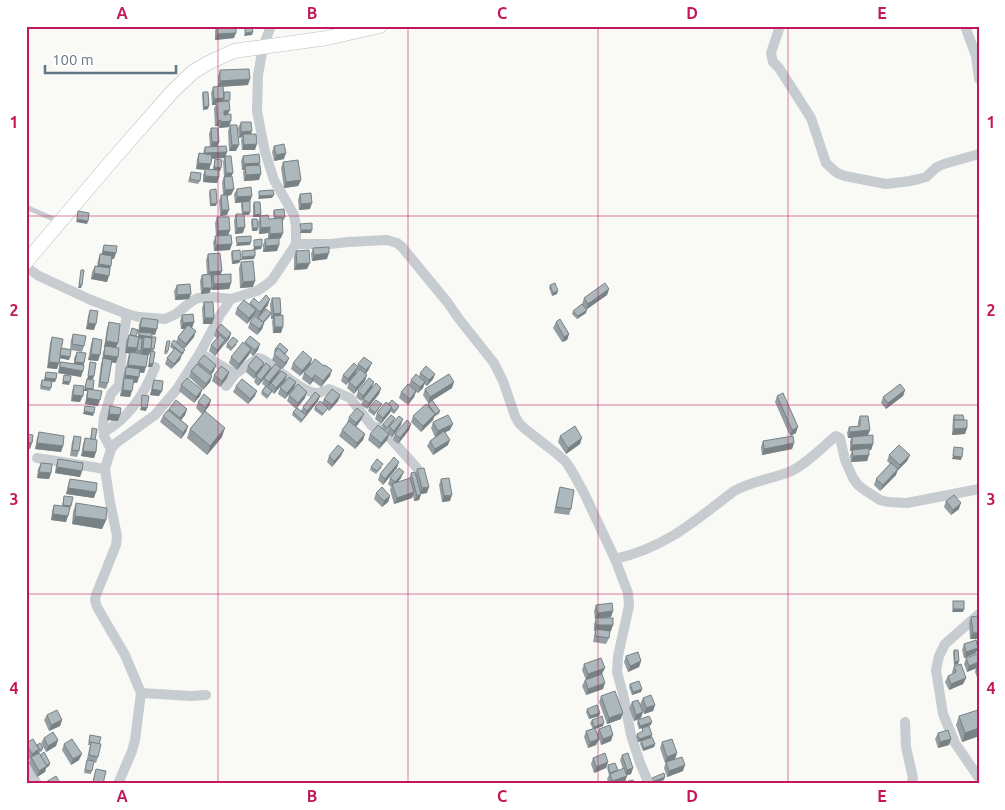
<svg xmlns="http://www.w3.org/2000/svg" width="1005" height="810" font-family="Ubuntu,sans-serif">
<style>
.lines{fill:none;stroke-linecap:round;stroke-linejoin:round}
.secondary-casing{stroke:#b6bec2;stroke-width:15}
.lane{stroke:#c6cccf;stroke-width:5}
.street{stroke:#c6cccf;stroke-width:10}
.secondary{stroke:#fff;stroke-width:14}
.wall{fill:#949ea2}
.shaded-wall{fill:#788184}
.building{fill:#acb8bc;stroke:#788184}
.grid{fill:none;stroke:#c2185b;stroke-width:1;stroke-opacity:0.55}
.neatline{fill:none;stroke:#c2185b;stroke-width:2}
.grid-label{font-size:16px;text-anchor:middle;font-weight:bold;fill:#c2185b}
</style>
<rect width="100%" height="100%" fill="#f9f9f6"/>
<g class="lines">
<defs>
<polyline id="secondary" points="26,262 115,157 172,92 193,72 208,63 234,51 327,38 380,26"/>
</defs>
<use href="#secondary" class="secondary-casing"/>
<polyline class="lane" points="26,207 58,221"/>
<g class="street">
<polyline points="780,26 771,53 773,62 779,68 811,118 826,163 837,173 845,176 886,184 910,181 919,179 926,177 937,167 944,164 979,154"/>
<polyline points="965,26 976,56 979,79"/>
<polyline points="296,244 330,244 348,242 387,240 397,243 402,247 448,303 459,319 494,363 503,381 515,416 519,423 525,429 556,453 566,462 573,473 584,493 615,559 628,593 629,606 618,656 617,672 623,694 631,735 640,763 649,784"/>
<polyline points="26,267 39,276 91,300 127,314 139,317 165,319 176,314 192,301 198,298 212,297 231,299"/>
<polyline points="200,353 235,374 226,386"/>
<path d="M235 374 255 360 258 358 262 359C275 366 304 395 318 393 321 393 325 390 329 389L350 398 372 426 382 429 417 468"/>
<path d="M104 432C129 418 145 393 155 367"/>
<polyline points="111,449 104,436 103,427 104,417 111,394 119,385 123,338 127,314"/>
<polyline points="37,458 105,469"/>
<path d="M615 559C665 548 695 521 734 491 752 481 771 479 789 472 806 465 822 447 836 436L840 438 845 460 853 478 858 485 866 491 880 500 888 502 907 503 979 489"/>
<polyline points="979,614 945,644 939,656 936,670 943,714 955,743 979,778"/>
<polyline points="141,693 191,696 206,695"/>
<polyline points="905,722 906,747 913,778 911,784"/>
<polyline points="26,765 37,784"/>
<polyline points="118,784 132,751 135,740 141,693 125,655 97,607 95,600 96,595 116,545 117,536 110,502 105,469 111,449 116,443 155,415 177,389 200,353 220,315 231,299 257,291 266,285 272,280 296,244 296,226 294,215 274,180 265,152 257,111 258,75 263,47 271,26"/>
</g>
<use href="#secondary" class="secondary"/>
</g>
<g class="wall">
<polygon points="216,26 237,26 237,27 236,27 234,38 215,40 215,31"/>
<polygon points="220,70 248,85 218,87 218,76"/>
<polygon points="213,87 223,94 224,92 229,103 228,114 229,127 219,128 218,126 215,126 214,108 216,105 212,105 211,93"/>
<polygon points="203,92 208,109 203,110 202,95"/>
<polygon points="241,122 251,134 255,150 242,150 241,140 242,137 239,138 238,128"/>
<polygon points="230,125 236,151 229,151 228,131"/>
<polygon points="211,128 219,142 217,146 227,152 225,156 231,176 234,189 231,195 228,196 227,215 220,216 219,201 221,195 223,195 222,182 224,177 223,162 224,158 212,159 209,169 213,169 215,159 221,168 220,171 219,171 217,183 203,182 203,175 205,170 196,169 197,159 199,153 203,153 205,147 210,147 209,134"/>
<polygon points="274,146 284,159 274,161 272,152"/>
<polygon points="243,156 259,165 259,180 244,181 243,172 244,170 242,170 241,161"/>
<polygon points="283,162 301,180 298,186 284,188 281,168"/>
<polygon points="191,172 200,181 198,184 188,182"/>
<polygon points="237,189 250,202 250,212 249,215 244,215 243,233 235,234 234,220 236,214 242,214 241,205 242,202 235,203 234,194"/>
<polygon points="210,190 216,206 210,206 209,193"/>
<polygon points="300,194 310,209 299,210 298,200"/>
<polygon points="254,202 261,214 260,217 253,217 253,205"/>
<polygon points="274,210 285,217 284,220 283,220 281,238 279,239 279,245 277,251 263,252 263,245 265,239 268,239 268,233 259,234 258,222 260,216 269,219 274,219 273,213"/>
<polygon points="217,217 230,230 228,235 230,250 214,251 213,242 216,236 215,223"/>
<polygon points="252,219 257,231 252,231 251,222"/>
<polygon points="104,245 114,259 112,259 107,282 91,279 92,272 95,266 97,266 98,260 100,254 101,255"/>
<polygon points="313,248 327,259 312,261 311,254"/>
<polygon points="232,251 239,263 232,264 231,254"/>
<polygon points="296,251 307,269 294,270 294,257"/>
<polygon points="208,254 221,275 231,283 229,289 212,290 211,288 209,293 201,294 200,281 202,275 207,274 206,260"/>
<polygon points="241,262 253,287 240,288 239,268"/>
<polygon points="177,285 189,299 175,300 174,291"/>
<polygon points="550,285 557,294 552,296 549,288"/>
<polygon points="609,289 607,295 586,309 586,313 577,319 572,314 573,311 582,304 584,298"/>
<polygon points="272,298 281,313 281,333 273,333 272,321 273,319 271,319 270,304"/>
<polygon points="204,302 214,318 212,324 203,324 202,308"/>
<polygon points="250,303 259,303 268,305 258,318 254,315 247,324 235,314 237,308 249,304"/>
<polygon points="90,310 94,330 86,329 88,316"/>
<polygon points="271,313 270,316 264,323 262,329 257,335 248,328 250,322"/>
<polygon points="182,315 194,322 192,328 194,337 184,349 184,353 181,356 180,360 171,369 165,364 167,358 174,350 170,347 171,344 176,342 178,337 184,329 181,329 180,321"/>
<polygon points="142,318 155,335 152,334 151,338 154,349 153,352 153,364 152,367 148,367 151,352 150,352 149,355 148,355 144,373 139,372 137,383 133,382 130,397 120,396 124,373 126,367 128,358 129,353 125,353 126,341 129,335 138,336 139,324"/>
<polygon points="109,322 118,343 116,348 116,363 111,362 108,383 106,389 98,387 101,364 102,361 103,352 105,347 104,347 107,328"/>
<polygon points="556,322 569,334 567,340 562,342 553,328"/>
<polygon points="216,330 231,333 229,339 215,356 209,351 211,345 217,338 214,336"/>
<polygon points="73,334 84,346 82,352 71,350 69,360 60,358 57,369 47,368 50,343 52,337 61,348 70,349 71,340"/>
<polygon points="93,338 98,361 88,360 91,344"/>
<polygon points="167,341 168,351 167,354 164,354"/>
<polygon points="245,342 258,350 253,356 250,353 237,370 229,363 231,357 245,344"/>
<polygon points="227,344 237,344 231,351 226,347"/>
<polygon points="275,349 288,350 285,354 287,363 282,369 272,360 275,352 274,352"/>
<polygon points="77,352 84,363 81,377 58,373 60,362 74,364 74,358"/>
<polygon points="312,359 310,365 300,376 291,369 293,363"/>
<polygon points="198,362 214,371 211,375 212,376 210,382 203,390 189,377 191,371 197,364"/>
<polygon points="358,364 369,369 366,374 365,381 354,394 347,388 349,382 358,371 357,370 356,373 346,385 341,381 343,375 357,366"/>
<polygon points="248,366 262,369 269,372 281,368 279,374 285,381 274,394 272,392 267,399 261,394 262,391 265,386 262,384 264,379 258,386 254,382 256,376 254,379 246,372"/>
<polygon points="324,366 330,376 321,387 313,381 310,385 302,379 304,373"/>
<polygon points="46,372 56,379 55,382 52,382 50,391 40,389 41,383 42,380 44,380"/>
<polygon points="229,372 227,378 220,387 212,381 214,375"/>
<polygon points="420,373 435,374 433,379 427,386 424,384 423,388 418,393 416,392 414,397 408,405 399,398 401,392 409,385 411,380 419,377"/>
<polygon points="87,379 93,389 98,406 85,404 87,391 84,391"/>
<polygon points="154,380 159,396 150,395 152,386"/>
<polygon points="296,382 294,388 285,399 278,394 280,388"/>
<polygon points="74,385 80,402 71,401 72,391"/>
<polygon points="181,385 202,390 200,396 194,403 179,391"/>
<polygon points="236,386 255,396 248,404 233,392"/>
<polygon points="372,388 361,401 356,397 358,391"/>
<polygon points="381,388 379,394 367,409 361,405 363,399"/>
<polygon points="452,388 428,403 423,395 425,389"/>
<polygon points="905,390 903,396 886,409 881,403 883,397"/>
<polygon points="289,395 305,398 297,408 301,411 303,407 320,396 318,401 301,423 292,415 293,412 296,409 287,401"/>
<polygon points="340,395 338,401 329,411 327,409 322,416 314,410 315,407 322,403 324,399"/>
<polygon points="777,396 796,433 790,436 775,402"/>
<polygon points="211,400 209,406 205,411 222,437 207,455 187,438 190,429 202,414 196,408 198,402"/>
<polygon points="382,404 374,416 368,411 369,408"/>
<polygon points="388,404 399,406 398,409 394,414 390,411 381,424 375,419 377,413"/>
<polygon points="428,404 440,411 439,414 434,417 433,420 421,432 411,422 413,416 427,405"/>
<polygon points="110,406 120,415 118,421 107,420 108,412"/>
<polygon points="169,409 187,409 185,415 181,420 188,426 186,432 181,439 160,422 163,416"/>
<polygon points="364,414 361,420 356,427 365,434 363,440 355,449 339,436 342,430 347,423 349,417"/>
<polygon points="954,415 964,420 967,428 965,434 952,435 953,418"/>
<polygon points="860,416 870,430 868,436 873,444 871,450 869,450 869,455 867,461 851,462 850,456 852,451 850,451 850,442 851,438 848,438 847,433 849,427 858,426 858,422"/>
<polygon points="395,418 394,421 386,431 382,427 383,424"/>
<polygon points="433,422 450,430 446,432 448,445 433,455 427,446 430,441 435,437 431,428"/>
<polygon points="411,424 409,430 398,444 393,440 395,434"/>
<polygon points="401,425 392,437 389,435 387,440 379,449 368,440 370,434 387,432 389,427"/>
<polygon points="92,428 95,440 96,452 94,458 81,456 83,444 85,438 90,439"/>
<polygon points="39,432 63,446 61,452 35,449 37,438"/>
<polygon points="74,436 79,451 77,457 70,456 72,442"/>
<polygon points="560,436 580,444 566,454 558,442"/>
<polygon points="763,441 794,443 792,449 762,455 761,447"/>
<polygon points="889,455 910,455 907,461 897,471 896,475 880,491 874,485 876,479 890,464 887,461"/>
<polygon points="329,456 341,456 332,467 327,462"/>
<polygon points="58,459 82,471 80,477 55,473 56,465"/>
<polygon points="41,463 51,473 49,479 37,478 38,469"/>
<polygon points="371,467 382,467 376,474 370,470"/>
<polygon points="397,468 383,485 378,480 380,474"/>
<polygon points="417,469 427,493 421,494 419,500 414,501 413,495 412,498 394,504 390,490 391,487 388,484 390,478 401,478 398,482 409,479 411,473 416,473"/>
<polygon points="70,479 94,498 66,494 68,485"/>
<polygon points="441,479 450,501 442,502 439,485"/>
<polygon points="560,487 571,509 569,515 554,513 558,493"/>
<polygon points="376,493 390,496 388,502 382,507 374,499"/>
<polygon points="64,496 71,506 70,509 69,509 66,522 51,520 52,511 54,505 62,506"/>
<polygon points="946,501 959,509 951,515 944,507"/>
<polygon points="76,503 106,520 102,529 72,524 73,512"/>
<polygon points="596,605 613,611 611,617 604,618 611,631 610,631 609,638 606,644 593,642 595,631 594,631 594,624 596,619 595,619 594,611"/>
<polygon points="971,617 977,639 970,639 969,623"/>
<polygon points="964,644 978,648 976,653 964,658 962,650"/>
<polygon points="954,650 959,661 958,664 954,665 953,653"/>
<polygon points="979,653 979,667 967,672 964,664 966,658"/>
<polygon points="626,656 641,661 639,667 628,672 624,662"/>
<polygon points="584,664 602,674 593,677 603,689 586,695 582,686 585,680 586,680 582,670"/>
<polygon points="954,666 966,678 963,684 949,690 945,682 948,676 953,674 952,672"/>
<polygon points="979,668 979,680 978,680 975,672 976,669"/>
<polygon points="630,684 642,689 641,692 632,695 629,687"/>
<polygon points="601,696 621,719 607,724 599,702"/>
<polygon points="643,698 655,705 653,711 644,714 640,704"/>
<polygon points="632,702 641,718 634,721 629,708"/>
<polygon points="587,709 600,713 599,716 589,719 586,712"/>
<polygon points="979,712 979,736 962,742 956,725 959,716"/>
<polygon points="47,715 62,720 60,726 49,731 44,720"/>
<polygon points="592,720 603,726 595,729 597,735 599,729 611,741 601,745 599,739 596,745 588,748 584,737 586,731 593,729 590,723"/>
<polygon points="638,720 651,725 639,729 637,723"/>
<polygon points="642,728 652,735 651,737 655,744 654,747 643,751 640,744 641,741 638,742 636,737 637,734 642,732"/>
<polygon points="938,733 951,739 949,745 938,748 935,739"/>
<polygon points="90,735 99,744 98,757 96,763 93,762 91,774 84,773 90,745 88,745"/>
<polygon points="44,738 58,740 56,746 46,752 41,743"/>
<polygon points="662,742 677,753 675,759 665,763 660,748"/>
<polygon points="26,743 37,745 43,748 42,751 39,753 50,763 49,766 46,768 45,772 37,777 29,763 30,760 26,754"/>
<polygon points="64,744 79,760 71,765 62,750"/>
<polygon points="622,755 633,768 631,774 627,775 625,781 627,783 628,781 634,784 609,784 607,779 609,775 607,768 608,765 617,771 623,769 620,760"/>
<polygon points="593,758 608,762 606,768 594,773 591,764"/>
<polygon points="666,762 683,771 667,777 664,768"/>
<polygon points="96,769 103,784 92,784"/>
</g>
<g class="shaded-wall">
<polygon points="253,32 252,35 244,36 245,33"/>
<polygon points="236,33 234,38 215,40 217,34"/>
<polygon points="250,79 248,85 218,87 220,81"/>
<polygon points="224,98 221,104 216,102 216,105 212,105 214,99"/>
<polygon points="209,106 208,109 203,110 204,107"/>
<polygon points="230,110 227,116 221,116 224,111"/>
<polygon points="221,120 218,126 215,126 218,121"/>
<polygon points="231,121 229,127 219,128 221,122"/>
<polygon points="252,131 250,137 243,134 242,137 239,138 241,132"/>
<polygon points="212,142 219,142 217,147 210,148"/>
<polygon points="257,144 255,150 242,150 244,145"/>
<polygon points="232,145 239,145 236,151 229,151"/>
<polygon points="227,152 225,158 203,159 205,153"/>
<polygon points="286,153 284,159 274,161 276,155"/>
<polygon points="198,163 211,164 209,170 196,169"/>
<polygon points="260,163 258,169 245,166 244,170 242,170 244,164"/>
<polygon points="214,167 221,168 220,171 213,170"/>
<polygon points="226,173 233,173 230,179 224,179"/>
<polygon points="261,174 259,180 244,181 246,175"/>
<polygon points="205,176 219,177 217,183 203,182"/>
<polygon points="301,180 298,186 284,188 286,182"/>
<polygon points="234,189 231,195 223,196 225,190"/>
<polygon points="274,195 272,198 258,199 259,196"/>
<polygon points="252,196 250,202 235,203 237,197"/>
<polygon points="217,203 216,206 210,206 211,204"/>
<polygon points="312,203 310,209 299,210 301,204"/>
<polygon points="222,210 229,210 227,215 220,216"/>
<polygon points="243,212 250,212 249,215 242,215"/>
<polygon points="261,214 260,217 253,217 255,215"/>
<polygon points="77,219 88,221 87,224 76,222"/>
<polygon points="245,227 243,233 235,234 237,228"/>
<polygon points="270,227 268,233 259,234 261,228"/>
<polygon points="253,228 258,228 257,231 252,231"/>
<polygon points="230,230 228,236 216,237 218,231"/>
<polygon points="301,230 312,230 311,233 300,233"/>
<polygon points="283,233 281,238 268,240 270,234"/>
<polygon points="251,242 250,245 236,246 237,243"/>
<polygon points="232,244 230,250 214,251 216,245"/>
<polygon points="279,245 277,251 263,252 266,246"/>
<polygon points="262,246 261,249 253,250 254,247"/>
<polygon points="103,251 116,253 114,259 101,257"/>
<polygon points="329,253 327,259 312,261 314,255"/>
<polygon points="255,256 254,259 241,260 242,257"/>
<polygon points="241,260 239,263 232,264 233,261"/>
<polygon points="310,263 307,269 294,270 297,264"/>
<polygon points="99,264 111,266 109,272 97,270"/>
<polygon points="222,271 220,277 213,275 212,278 207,278 209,272"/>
<polygon points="94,273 109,276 107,282 91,279"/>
<polygon points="255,281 253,287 240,288 243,282"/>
<polygon points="231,283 229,289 212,290 214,284"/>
<polygon points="79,285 82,285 81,288 78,288"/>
<polygon points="203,288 212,288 209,293 201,294"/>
<polygon points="609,289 607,295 586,310 588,304"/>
<polygon points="558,291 557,294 552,296 553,293"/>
<polygon points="191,294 189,299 175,300 177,295"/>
<polygon points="270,299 268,305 258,318 260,312"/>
<polygon points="256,310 254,316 247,324 249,318"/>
<polygon points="587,310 586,313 577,319 578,316"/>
<polygon points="281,313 279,319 274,316 273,319 271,319 274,314"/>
<polygon points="205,318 214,318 212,324 203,324"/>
<polygon points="194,322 192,328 181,329 183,323"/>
<polygon points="88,323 96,324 94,330 86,329"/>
<polygon points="264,323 262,329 257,335 259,329"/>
<polygon points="140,327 157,329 155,335 138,332"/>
<polygon points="275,327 283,327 281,333 273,333"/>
<polygon points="196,331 194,337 184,349 186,344"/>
<polygon points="231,333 229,339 224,345 227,339"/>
<polygon points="569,334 567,340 562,342 564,337"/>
<polygon points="139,335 152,337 151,340 138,338"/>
<polygon points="225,340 223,345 215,356 217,350"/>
<polygon points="106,341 118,343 115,349 104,347"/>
<polygon points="260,344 258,350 253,356 255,350"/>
<polygon points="127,347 137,348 135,354 125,353"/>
<polygon points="143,348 151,349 149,355 140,354"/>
<polygon points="251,349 249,355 237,370 239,364"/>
<polygon points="91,354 100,355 98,361 88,360"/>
<polygon points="182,354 180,360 171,369 174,364"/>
<polygon points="60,355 70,357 69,360 59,358"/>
<polygon points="104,355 118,357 116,363 103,361 103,358 102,361"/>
<polygon points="289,358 287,363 282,369 285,363"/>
<polygon points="312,359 310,365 300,376 302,371"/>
<polygon points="49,362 59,363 57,369 47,368"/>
<polygon points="75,362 84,363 82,369 73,368"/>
<polygon points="264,363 262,369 254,379 256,373"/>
<polygon points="372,363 369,369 364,376 366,370"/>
<polygon points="149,364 153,364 152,367 148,367"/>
<polygon points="128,365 146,367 144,373 126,371"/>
<polygon points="216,365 214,371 208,378 211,372"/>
<polygon points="60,367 83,371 81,377 58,373"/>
<polygon points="271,367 269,373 258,386 261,380"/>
<polygon points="358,367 356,373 346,385 348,379"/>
<polygon points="281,368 278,374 267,388 269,382"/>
<polygon points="332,370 330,376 321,387 323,381"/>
<polygon points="229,372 227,378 220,387 222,381"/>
<polygon points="435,374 433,379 427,386 429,380"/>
<polygon points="125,375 139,377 137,383 124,381 124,378 123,381"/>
<polygon points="287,375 285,381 274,394 276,388"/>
<polygon points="315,375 313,381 310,385 312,379"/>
<polygon points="367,375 365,381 354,394 356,388"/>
<polygon points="88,376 94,376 93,379 87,379"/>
<polygon points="212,376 210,382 203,390 206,384"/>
<polygon points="45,378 56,379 55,382 44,381"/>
<polygon points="63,381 70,382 69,385 62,384"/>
<polygon points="296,382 294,388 285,399 287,393"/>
<polygon points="374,382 372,388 361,401 363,396"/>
<polygon points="425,382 423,388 418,393 420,387"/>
<polygon points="454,382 452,388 428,403 430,397"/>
<polygon points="85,388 88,389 87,391 84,391"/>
<polygon points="381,388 379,394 367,409 369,403"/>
<polygon points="152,389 162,391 159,396 150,395"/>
<polygon points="123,390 132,391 130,397 120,396"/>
<polygon points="202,390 200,396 194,403 196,397"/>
<polygon points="905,390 903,396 886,409 888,403"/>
<polygon points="257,391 255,396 248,404 250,399"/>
<polygon points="416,391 414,397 408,405 410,399"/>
<polygon points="307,392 305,398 296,409 298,403"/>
<polygon points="73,395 83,396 80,402 71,401"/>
<polygon points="340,395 338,401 329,411 332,405"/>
<polygon points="320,396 318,401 305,417 307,411"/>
<polygon points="87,398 100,400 98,406 85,404"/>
<polygon points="211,400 209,406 203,414 205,408"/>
<polygon points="141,407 147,408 146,411 140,410"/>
<polygon points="392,407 390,413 381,424 383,418"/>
<polygon points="187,409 185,415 178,424 180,418"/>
<polygon points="84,411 94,413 93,416 83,414"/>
<polygon points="109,414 120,415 118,421 107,420"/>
<polygon points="364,414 361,420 354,429 356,423"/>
<polygon points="435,414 433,420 421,432 423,426"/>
<polygon points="403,419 401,425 392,437 394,431"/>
<polygon points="411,424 409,430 398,444 400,438"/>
<polygon points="453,424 450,430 435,437 438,431"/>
<polygon points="188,426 186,432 181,439 183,433"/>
<polygon points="798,427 796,433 790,436 792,430"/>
<polygon points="225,428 222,437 207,455 210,446"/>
<polygon points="967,428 965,434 952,435 954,429"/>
<polygon points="870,430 867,436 848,438 850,432"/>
<polygon points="365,434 363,440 355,449 357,443"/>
<polygon points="389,434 387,440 379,449 381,443"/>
<polygon points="582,438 580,444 566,454 568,448"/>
<polygon points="450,440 448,445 433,455 435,449"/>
<polygon points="26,442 32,443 30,449 26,448"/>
<polygon points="37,443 63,446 61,452 35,449"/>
<polygon points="794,443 792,449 762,455 764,449"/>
<polygon points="873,444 871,450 852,451 852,450 852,451 850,451 852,445"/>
<polygon points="344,450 341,456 332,467 334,461"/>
<polygon points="83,451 96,452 94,458 81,456"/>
<polygon points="869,455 867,461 851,462 853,456"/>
<polygon points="910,455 907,461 897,471 900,465"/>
<polygon points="953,456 962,457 961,460 952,459"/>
<polygon points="399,462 397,468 383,485 385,479"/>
<polygon points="57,467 82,471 80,477 55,473"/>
<polygon points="898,469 896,475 880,491 883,485"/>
<polygon points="39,472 51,473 49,479 37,478"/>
<polygon points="404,472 401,478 393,488 395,482"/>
<polygon points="429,487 427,493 420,494 422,488"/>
<polygon points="68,488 96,492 94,498 66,494"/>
<polygon points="414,492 412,498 394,504 397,498"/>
<polygon points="421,494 419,500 414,501 417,496"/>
<polygon points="452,495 450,501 442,502 444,496"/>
<polygon points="390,496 388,502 382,507 384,501"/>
<polygon points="961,503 959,509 951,515 953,510"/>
<polygon points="53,514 68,516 66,522 51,520"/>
<polygon points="75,516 106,520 102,529 72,524"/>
<polygon points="953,609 964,609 963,612 952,612"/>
<polygon points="613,611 611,617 595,619 597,613"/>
<polygon points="596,625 613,625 611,631 596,631 596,629 595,631 594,631"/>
<polygon points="973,633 979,633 977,639 970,639"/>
<polygon points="978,648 976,653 964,658 966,652"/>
<polygon points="641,661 639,667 628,672 630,666"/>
<polygon points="959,661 958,664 954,665 955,662"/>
<polygon points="979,662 979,667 967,672 969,666"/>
<polygon points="605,668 602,674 586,680 588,674"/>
<polygon points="966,678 963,684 949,690 951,684"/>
<polygon points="605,683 603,689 586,695 588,689"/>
<polygon points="642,689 641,692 632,695 633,692"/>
<polygon points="655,705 653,711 644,714 646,708"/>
<polygon points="643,712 641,718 634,721 636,715"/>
<polygon points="600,713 599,716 589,719 590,716"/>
<polygon points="623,713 621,719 607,724 609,718"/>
<polygon points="62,720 60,726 49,731 51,725"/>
<polygon points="652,722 651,725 639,729 640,726"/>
<polygon points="604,723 603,726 593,730 594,727"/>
<polygon points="979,728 979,736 962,742 965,733"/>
<polygon points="613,735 611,741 601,745 603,739"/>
<polygon points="652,735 651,738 638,742 639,739"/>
<polygon points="599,739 596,745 588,748 590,742"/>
<polygon points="951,739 949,745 938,748 940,742"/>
<polygon points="58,740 56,746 46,752 48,746"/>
<polygon points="655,744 654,747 643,751 644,748"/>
<polygon points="39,749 37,755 31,757 30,760 32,754"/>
<polygon points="677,753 675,759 665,763 667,757"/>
<polygon points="82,754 79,760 71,765 73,759"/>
<polygon points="608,762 606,768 594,773 596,767"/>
<polygon points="50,763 49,766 46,768 45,772 37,777 39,771"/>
<polygon points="685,765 683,771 667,777 669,771"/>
<polygon points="633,768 631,774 625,776 627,770"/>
<polygon points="627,776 625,782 619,784 611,784 612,781"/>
<polygon points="665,777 664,780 653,784 654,781"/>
</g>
<g class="building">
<polygon points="217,26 236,26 236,33 217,34"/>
<polygon points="245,28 252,28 253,32 245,33"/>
<polygon points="249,69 250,79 220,81 220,70"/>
<polygon points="223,86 224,98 214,99 213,87"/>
<polygon points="203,92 208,92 209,106 204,107"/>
<polygon points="224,92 230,92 230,100 224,101"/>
<polygon points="229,101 230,110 224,111 224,115 231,114 231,121 221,122 221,120 218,121 216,102"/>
<polygon points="241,122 251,122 252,131 241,132"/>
<polygon points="230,125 237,125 239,145 232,145"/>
<polygon points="211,128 218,128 219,142 212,142"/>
<polygon points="243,134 256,134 257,144 244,145"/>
<polygon points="284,144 286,153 276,155 274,146"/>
<polygon points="226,146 227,152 205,153 205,147"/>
<polygon points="199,153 212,155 211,164 198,163"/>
<polygon points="259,154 260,163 244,164 243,156"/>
<polygon points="225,156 231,156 233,173 226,173"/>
<polygon points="215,159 222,160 221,168 214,167"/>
<polygon points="298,160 301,180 286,182 283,162"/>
<polygon points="260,165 261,174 246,175 245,166"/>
<polygon points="205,169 219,170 219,177 205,176"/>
<polygon points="191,172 201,173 200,181 190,179"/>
<polygon points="232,176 234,189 225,190 224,177"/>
<polygon points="251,187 252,196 237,197 237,189"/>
<polygon points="216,189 217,203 211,204 210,190"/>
<polygon points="273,190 274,195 259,196 259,191"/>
<polygon points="311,193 312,203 301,204 300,194"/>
<polygon points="221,195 227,195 229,210 222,210"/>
<polygon points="250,201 250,212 243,212 242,202"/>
<polygon points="254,202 260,202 261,214 255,215"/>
<polygon points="284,209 285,217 275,217 274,210"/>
<polygon points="78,211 89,213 88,221 77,219"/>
<polygon points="236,214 244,214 245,227 237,228"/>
<polygon points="268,215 269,219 282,218 283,233 270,234 270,227 261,228 260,216"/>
<polygon points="217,217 229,217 230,230 218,231"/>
<polygon points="252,219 257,219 258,228 253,228"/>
<polygon points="312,223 312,230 301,230 300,224"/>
<polygon points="231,235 232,244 216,245 215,236"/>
<polygon points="251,236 251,242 237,243 236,237"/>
<polygon points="279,238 279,245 266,246 265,239"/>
<polygon points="262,239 262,246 254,247 254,240"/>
<polygon points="104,245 117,246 116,253 103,251"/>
<polygon points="329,247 329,253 314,255 313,248"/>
<polygon points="240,250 241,260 233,261 232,251"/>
<polygon points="255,250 255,256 242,257 242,251"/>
<polygon points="309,250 310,263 297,264 296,251"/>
<polygon points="220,253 222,271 209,272 208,254"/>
<polygon points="100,254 112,256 111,266 99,264"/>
<polygon points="253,261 255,281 243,282 241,262"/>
<polygon points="95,266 110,268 109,276 94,273"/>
<polygon points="81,270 84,270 82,285 79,285"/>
<polygon points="211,274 212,288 203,288 202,275"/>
<polygon points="231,274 231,283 214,284 213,275"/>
<polygon points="555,283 558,291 553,293 550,285"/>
<polygon points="605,283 609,289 588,304 584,298"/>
<polygon points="190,284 191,294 177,295 177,285"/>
<polygon points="266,295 270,299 260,312 250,303 254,298 259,303"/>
<polygon points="272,298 280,298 281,313 274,314"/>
<polygon points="244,300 256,310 249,318 237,308"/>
<polygon points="204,302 213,302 214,318 205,318"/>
<polygon points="582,304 587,310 578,316 573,311"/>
<polygon points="266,309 271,313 263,322 258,318"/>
<polygon points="90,310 98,311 96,324 88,323"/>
<polygon points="193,314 194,322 183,323 182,315"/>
<polygon points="283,315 283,327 275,327 274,316"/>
<polygon points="255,316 264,323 259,329 250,322"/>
<polygon points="142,318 158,320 157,329 140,327"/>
<polygon points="560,319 569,334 564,337 556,322"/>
<polygon points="109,322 120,324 118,343 106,341"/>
<polygon points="221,324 231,333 227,339 216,330"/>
<polygon points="188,325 196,331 186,344 178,337"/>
<polygon points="132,328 138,330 136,336 130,335"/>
<polygon points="139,332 152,333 152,337 139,335"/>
<polygon points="73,334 86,336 84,346 72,344"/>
<polygon points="129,335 139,337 137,348 127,347"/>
<polygon points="220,335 225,340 217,350 211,345"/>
<polygon points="250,336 260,344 255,350 245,342"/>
<polygon points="52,337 63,339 59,363 49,362"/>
<polygon points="144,337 152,338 151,349 143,348"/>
<polygon points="152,337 156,337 154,349 151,349"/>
<polygon points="233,337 238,341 232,348 227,344"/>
<polygon points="93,338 102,340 100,355 91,354"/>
<polygon points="139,338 142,338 141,351 137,350"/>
<polygon points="174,340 185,350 182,353 171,344"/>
<polygon points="167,341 170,341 168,351 165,351"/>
<polygon points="243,342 251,349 239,364 231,357"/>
<polygon points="280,343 288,350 285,354 278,348 277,350 275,349"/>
<polygon points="105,346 119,348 118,357 104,355"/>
<polygon points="61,348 71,350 70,357 60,355"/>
<polygon points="175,348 182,354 174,364 167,358"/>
<polygon points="278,348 289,358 285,363 274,354"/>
<polygon points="151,351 155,352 153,364 149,364"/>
<polygon points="303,351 312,359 302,371 293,363"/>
<polygon points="77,352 86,353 84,363 75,362"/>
<polygon points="130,352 148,355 146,367 128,365"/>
<polygon points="204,355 216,365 211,372 198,362"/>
<polygon points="256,356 264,363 256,373 248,366"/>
<polygon points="364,357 372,363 366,370 358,364"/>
<polygon points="103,358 112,360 108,383 100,382"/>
<polygon points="315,359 324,366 325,365 332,370 323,381 315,375 312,379 304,373"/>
<polygon points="60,362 84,365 83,371 60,367"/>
<polygon points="90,362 96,363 94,376 88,376"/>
<polygon points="266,363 271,367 261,380 256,376"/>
<polygon points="354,363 358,367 348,379 343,375"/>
<polygon points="197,364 212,376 206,384 191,371"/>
<polygon points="275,364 281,368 269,382 264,378"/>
<polygon points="221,366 229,372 222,381 214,375"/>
<polygon points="426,366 435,374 429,380 420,373"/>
<polygon points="126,367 140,369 139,377 125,375"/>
<polygon points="360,369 367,375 356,388 349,382"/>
<polygon points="281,371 287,375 276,388 271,383"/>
<polygon points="46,372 57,373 56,379 45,378"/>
<polygon points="416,374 425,382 420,387 411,380"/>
<polygon points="449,374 454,382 430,397 425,389"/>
<polygon points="64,375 71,376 70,382 63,381"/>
<polygon points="289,377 296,382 287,393 280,388"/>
<polygon points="124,378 134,379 132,391 123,390"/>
<polygon points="187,378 202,390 196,397 181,385"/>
<polygon points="369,378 374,382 363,396 358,391"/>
<polygon points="87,379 94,380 93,389 85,388"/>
<polygon points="242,379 257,391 250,399 236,386"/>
<polygon points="42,380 52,381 51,388 41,386"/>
<polygon points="154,380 163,381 162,391 152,389"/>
<polygon points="376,383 381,388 369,403 363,399"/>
<polygon points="298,384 307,392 298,403 289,395"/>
<polygon points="408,384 416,391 410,399 401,392"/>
<polygon points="900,384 905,390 888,403 883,397"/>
<polygon points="74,385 84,386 83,396 73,395"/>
<polygon points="266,386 272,391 268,396 262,391"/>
<polygon points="88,389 102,391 100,400 87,398"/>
<polygon points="332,389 340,395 332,405 324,399"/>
<polygon points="315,392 320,396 307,411 303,407"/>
<polygon points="783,393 798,427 792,430 777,396"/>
<polygon points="204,394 211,400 205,408 198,402"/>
<polygon points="142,395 149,396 147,408 141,407"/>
<polygon points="176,400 187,409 180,418 169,409"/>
<polygon points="376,400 382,404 375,413 369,408"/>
<polygon points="392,400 399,406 395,411 391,408 392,407 388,404"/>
<polygon points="432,400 440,411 435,414 428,404"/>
<polygon points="320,401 328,408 323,414 315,407"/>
<polygon points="386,402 392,407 383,418 377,413"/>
<polygon points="426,404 435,414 423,426 413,416"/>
<polygon points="85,406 95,407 94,413 84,411"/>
<polygon points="110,406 121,408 120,415 109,414"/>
<polygon points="297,408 306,415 302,420 293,412"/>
<polygon points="357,408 364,414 356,423 349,417"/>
<polygon points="168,410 188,426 183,433 163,416"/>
<polygon points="205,411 225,428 210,446 190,429"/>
<polygon points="391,415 395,418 387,428 383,424"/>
<polygon points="448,415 453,424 438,431 433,422"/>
<polygon points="954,415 963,415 964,420 954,420 954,421"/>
<polygon points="399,416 403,419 394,431 389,427"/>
<polygon points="860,416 868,416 870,430 850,432 849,427 860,426"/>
<polygon points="407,420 411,424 400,438 395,434"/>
<polygon points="954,420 967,420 967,428 954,429"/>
<polygon points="349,421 365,434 357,443 342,430"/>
<polygon points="378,425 389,434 381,443 370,434"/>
<polygon points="575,426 582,438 568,448 560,436"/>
<polygon points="92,428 97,429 95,440 91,439"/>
<polygon points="444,431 450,440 435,449 430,441"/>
<polygon points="39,432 64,436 63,446 37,443"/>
<polygon points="26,434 33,435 32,443 26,442"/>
<polygon points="873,435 873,444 852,445 852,437"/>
<polygon points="74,436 81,437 79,451 72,450"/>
<polygon points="793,436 794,443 764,449 763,441"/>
<polygon points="85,438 97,440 96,452 83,451"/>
<polygon points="338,445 344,450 334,461 329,456"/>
<polygon points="899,445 910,455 900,465 889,455"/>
<polygon points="954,447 963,448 962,457 953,456"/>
<polygon points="869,448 869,455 853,456 852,450"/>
<polygon points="394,457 399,462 385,479 380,474"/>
<polygon points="58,459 83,463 82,471 57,467"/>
<polygon points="377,459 383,464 377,471 371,467"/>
<polygon points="41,463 52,464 51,473 39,472"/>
<polygon points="891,463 898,469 883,485 876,479"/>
<polygon points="399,468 404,472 395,482 390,478"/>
<polygon points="424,468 429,487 422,488 417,469"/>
<polygon points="415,472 421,494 417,496 411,473"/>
<polygon points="410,478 414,492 397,498 392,484"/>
<polygon points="449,478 452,495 444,496 441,479"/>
<polygon points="70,479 97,483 96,492 68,488"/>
<polygon points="382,487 390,496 384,501 376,493"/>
<polygon points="560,487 574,490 571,509 556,507"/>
<polygon points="954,495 961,503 953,510 946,501"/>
<polygon points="64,496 73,497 71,506 63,505"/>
<polygon points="76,503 107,508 106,520 75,516"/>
<polygon points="54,505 70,507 68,516 53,514"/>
<rect x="953" y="601" width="11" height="8"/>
<polygon points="612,603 613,611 597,613 596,605"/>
<polygon points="978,616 979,633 973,633 971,617"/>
<rect x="596" y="618" width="17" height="7"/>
<polygon points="596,629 610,631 609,638 595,636"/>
<polygon points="976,640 978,648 966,652 964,644"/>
<polygon points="954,650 958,650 959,661 955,662"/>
<polygon points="638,652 641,661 630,666 626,656"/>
<polygon points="979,653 979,662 969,666 966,658"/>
<polygon points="601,658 605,668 588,674 584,664"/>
<polygon points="961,664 966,678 951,684 948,676 956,672 954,666"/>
<polygon points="979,668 979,677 976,669"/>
<polygon points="602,674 605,683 588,689 585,680"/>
<polygon points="639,681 642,689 633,692 630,684"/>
<polygon points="615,691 623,713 609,718 601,696"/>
<polygon points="651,695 655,705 646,708 643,698"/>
<polygon points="638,700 643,712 636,715 632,702"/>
<polygon points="597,705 600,713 590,716 587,709"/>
<polygon points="57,710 62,720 51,725 47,715"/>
<polygon points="978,710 979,712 979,728 965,733 959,716"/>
<polygon points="602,716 604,723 594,727 592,720"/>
<polygon points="649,716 652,722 640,726 638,720"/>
<polygon points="610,725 613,735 603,739 599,729"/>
<polygon points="649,726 652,735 639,739 637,734 643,731 642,728"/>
<polygon points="595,728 599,739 590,742 586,731"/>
<polygon points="948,730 951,739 940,742 938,733"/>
<polygon points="53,732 58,740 48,746 44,738"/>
<polygon points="90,735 101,737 99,744 89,742"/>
<polygon points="652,737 655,744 644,748 641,741"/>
<polygon points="33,739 39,749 32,754 26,743"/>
<polygon points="72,739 82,754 73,759 64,744"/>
<polygon points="672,739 677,753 667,757 662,742"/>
<polygon points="91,742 101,744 98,757 89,755"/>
<polygon points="40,743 43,748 40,750 37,745"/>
<polygon points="44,752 50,763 46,766 40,755"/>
<polygon points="39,753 47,766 39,771 31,757"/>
<polygon points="605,753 608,762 596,767 593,758"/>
<polygon points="628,753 633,768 627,770 622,755"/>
<polygon points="682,757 685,765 669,771 666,762"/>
<polygon points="87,760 94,761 92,771 85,770"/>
<polygon points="615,763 618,770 610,773 608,765"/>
<polygon points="624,768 627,776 612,781 610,774"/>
<polygon points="96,769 106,771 103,784 93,782"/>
<polygon points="664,773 665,777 654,781 652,778"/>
<polygon points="56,776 61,784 47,784 46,782"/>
<polygon points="633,780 634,784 629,784 628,781"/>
<polygon points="627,781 628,784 618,784"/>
</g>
<path class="grid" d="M218 26V784M408 26V784M598 26V784M788 26V784M26 216H979M26 405H979M26 594H979"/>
<rect width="1005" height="810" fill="none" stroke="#ffffff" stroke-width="55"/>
<path d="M45 65v8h131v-8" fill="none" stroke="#617884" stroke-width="2.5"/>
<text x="52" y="65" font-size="15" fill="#617884" stroke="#ffffff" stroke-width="4" paint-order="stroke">100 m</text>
<rect x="28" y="28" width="950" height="754" class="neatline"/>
<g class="grid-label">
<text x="122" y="19">A</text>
<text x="312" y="19">B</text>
<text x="502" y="19">C</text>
<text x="692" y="19">D</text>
<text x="882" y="19">E</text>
<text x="14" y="128">1</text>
<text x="991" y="128">1</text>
<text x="14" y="316">2</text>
<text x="991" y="316">2</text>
<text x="14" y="505">3</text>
<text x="991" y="505">3</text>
<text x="14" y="694">4</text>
<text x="991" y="694">4</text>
<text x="122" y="802">A</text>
<text x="312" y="802">B</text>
<text x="502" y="802">C</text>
<text x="692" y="802">D</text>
<text x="882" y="802">E</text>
</g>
</svg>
